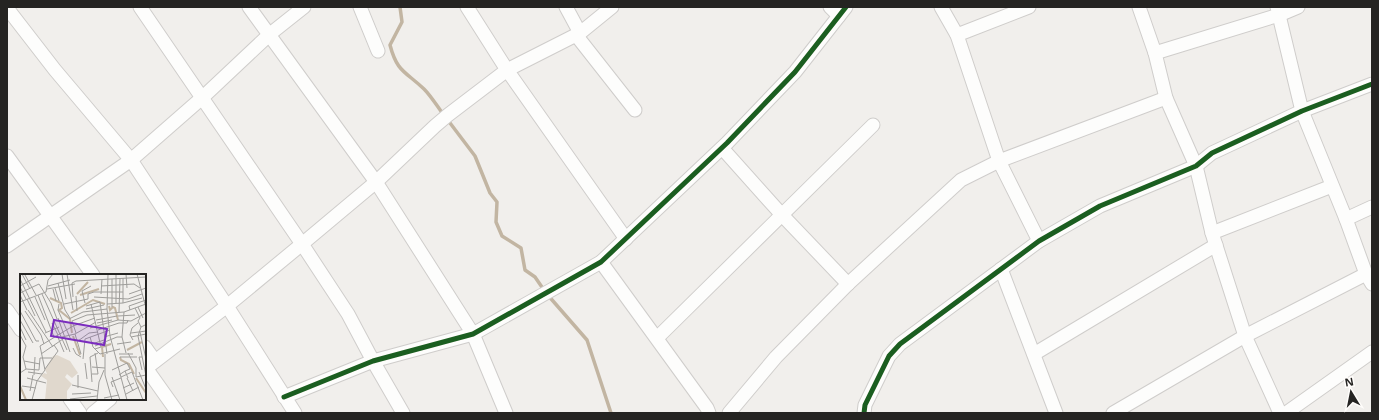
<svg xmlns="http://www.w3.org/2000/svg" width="1379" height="420" font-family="'Open Sans',sans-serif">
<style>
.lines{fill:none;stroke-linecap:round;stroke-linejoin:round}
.stream{stroke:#c2b5a2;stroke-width:3.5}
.minor-casing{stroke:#cfcdcb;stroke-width:15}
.minor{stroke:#fdfdfc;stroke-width:13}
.cycleway-casing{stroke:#fffdfb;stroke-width:8}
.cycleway{stroke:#1b5e20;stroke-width:5}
.inset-river{fill:none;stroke:#c2b5a2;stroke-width:2}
.inset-road{fill:none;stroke:#9f9e9b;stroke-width:1}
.view{fill:#7b2cbf;fill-opacity:0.15;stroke:#7b2cbf;stroke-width:2}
.inset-edge{fill:none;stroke:#252422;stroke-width:2}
</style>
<rect width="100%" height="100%" fill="#f1efec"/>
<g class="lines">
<g class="stream">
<path d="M400 7 402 22 390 45C397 72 405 71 424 89 431 96 437 106 443 114"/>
<polyline points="447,119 475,156 490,193 497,202 496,222 502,236 521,248 525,270 535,277 546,293 587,340 611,413"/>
</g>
<defs>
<g id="minor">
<polyline points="140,7 302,244 348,314 373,361 403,413"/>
<polyline points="249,7 376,182 473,334 506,413"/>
<polyline points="360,7 378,51"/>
<polyline points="467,7 507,70 626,239"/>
<polyline points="566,7 580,33"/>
<polyline points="830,7 839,16"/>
<polyline points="941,7 957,35 999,161 1039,241"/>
<polyline points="1139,7 1155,53 1166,98 1196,166 1212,233 1245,336 1280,413"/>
<polyline points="1277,7 1302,111 1346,219 1366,274 1372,284"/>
<polyline points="7,8 55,70 131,160 227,306 295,413"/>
<polyline points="576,35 635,110"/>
<polyline points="957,35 1029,7"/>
<polyline points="1155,53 1279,15 1298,7"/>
<polyline points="722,148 782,215 848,284"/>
<polyline points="7,156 93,275"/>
<polyline points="1346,219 1372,207"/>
<polyline points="1212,233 1332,186"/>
<polyline points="7,246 131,160 203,97 270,34 304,7"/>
<polyline points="601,262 707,408 709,413"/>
<polyline points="1001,269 1056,413"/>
<polyline points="7,310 21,330"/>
<polyline points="657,338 873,125"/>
<polyline points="145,347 155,361"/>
<polyline points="1034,354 1216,245"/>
<polyline points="146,368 178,413"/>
<polyline points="145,369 227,306 302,244 376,182 435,126 448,115 507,70 580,33 612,7"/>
<polyline points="284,397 373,361 473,334 601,262 727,143 795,72 846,7"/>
<polyline points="70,399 80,413"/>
<polyline points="93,413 110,399"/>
<polyline points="729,413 776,357 848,284 961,180 999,161 1166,98"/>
<polyline points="864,413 865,405 889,356 900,344 1039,241 1100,206 1196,166 1212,153 1302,111 1372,84"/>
<polyline points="1113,413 1245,336 1366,274"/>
<polyline points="1286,413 1372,352"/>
</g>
</defs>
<use href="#minor" class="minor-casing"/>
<use href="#minor" class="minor"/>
<defs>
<g id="cycleway">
<polyline points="284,397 373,361 473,334 601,262 727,143 795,72 846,7"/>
<polyline points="864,413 865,405 889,356 900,344 1039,241 1100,206 1196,166 1212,153 1302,111 1372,84"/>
</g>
</defs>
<use href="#cycleway" class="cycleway-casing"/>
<use href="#cycleway" class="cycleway"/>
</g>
<g transform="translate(20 274)">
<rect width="126" height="126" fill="#f1efec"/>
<path d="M37 81 50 87 58 99 52 104 47 100 45 103 52 110 47 117V126H25L27 106 21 102 24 99 27 100 25 95 33 82Z" fill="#e0d8cd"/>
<path class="inset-river" d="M57 20 68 8M60 21 79 15M30 24 41 29 42 34 39 36 50 45 52 59M89 32 90 36 93 33 95 34 98 46M51 39 73 26 85 30M53 62 60 81M107 76 122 68M83 83 82 73 91 70M100 83 101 86 109 90 114 100M116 104 126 119M0 112 6 126"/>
<path class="inset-road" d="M2 0 10 15M42 0 46 25M47 0 53 36M88 0 87 35 90 62 107 126M106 0 107 14M117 0 126 34M5 1 16 21M103 4V29M0 5 26 58M38 9 45 36 50 44M19 10 31 29 37 45M0 12 16 3M28 12 50 6M81 12 114 10 120 14M0 13 6 25M35 14 39 27M27 15 55 10M33 15 36 27M0 19 19 10M22 20 47 76M81 20 82 5M109 20 126 14M0 21 7 36M18 21 34 63M56 22 57 37M15 23 25 46M53 23 52 9 56 7 126 3M74 23 108 25 122 20M7 25 15 42M0 28 26 18 28 6 33 0M65 29 62 17 71 12M96 29V0M39 30 38 36 51 66M44 30 68 25V20L74 18H103M71 30 81 73 75 75M87 30 103 29 122 24M66 32 80 28 87 80M92 33V5M118 33 123 44M115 34 120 44 118 47 121 53M66 35 84 31M8 36 33 73M110 36 109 32 126 26M0 37 16 67H19M5 37 21 61 24 70M99 38 100 5M104 38 102 63 106 79M98 42 115 41M38 44 50 78M49 45 63 38 87 35M0 46 13 69M76 46 97 42M32 49 38 61M77 49 92 46M125 51 121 53 118 62 126 102M0 53 6 66M70 54 98 46 111 47 126 39M78 56 99 49H107L108 46M120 58 126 85M25 59 39 53M56 59 52 47 67 41 104 38 126 30M111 59 126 57M55 60 61 80M0 61 6 72 3 83 6 95 0 99M37 61 44 78M42 63 55 60 76 48M70 63 73 73 80 80 100 75M84 63 98 59M111 63 126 60M113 66 110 61 112 54 118 49M58 67 69 59 78 58M72 70 84 66M97 70 111 68M75 72 97 63H102M53 74 56 80 61 83M108 79 116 94V103L126 101M21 80 43 65M85 80V101L92 126M99 80H113M100 83H117M122 83H119L122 96M63 85 65 65 90 56M4 87 20 90M65 89 67 105M72 93 85 94M6 95 19 96 20 84H32M25 95 38 77 34 71M92 96 107 89 110 95 105 97M8 98 22 100M119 98 126 115M72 100H78L75 79M14 101 15 83M58 101V114M99 101 105 97 108 104M92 103 100 126M101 103 112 98 123 126M7 104 26 109M107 104 113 117M72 108 70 83 78 79M52 111 78 117M2 112 16 114M93 113 91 108 101 104M103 114 114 109M10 117 13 101M52 120 71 119M106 120 119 113M84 124 99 121M50 125 77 122M12 126 17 107 25 96 20 72 53 52 75 44M77 126 79 108 84 96"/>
<path class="view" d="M34 46 87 55 84 71 31 62Z"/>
<rect width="126" height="126" class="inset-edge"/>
</g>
<rect width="1379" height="420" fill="none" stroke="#252422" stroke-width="16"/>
<g transform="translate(1351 392) rotate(350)" stroke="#fffdfb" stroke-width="3" paint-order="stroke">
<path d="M0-3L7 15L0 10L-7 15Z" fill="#252422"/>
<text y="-6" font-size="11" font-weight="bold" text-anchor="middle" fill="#252422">N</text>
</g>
</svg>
